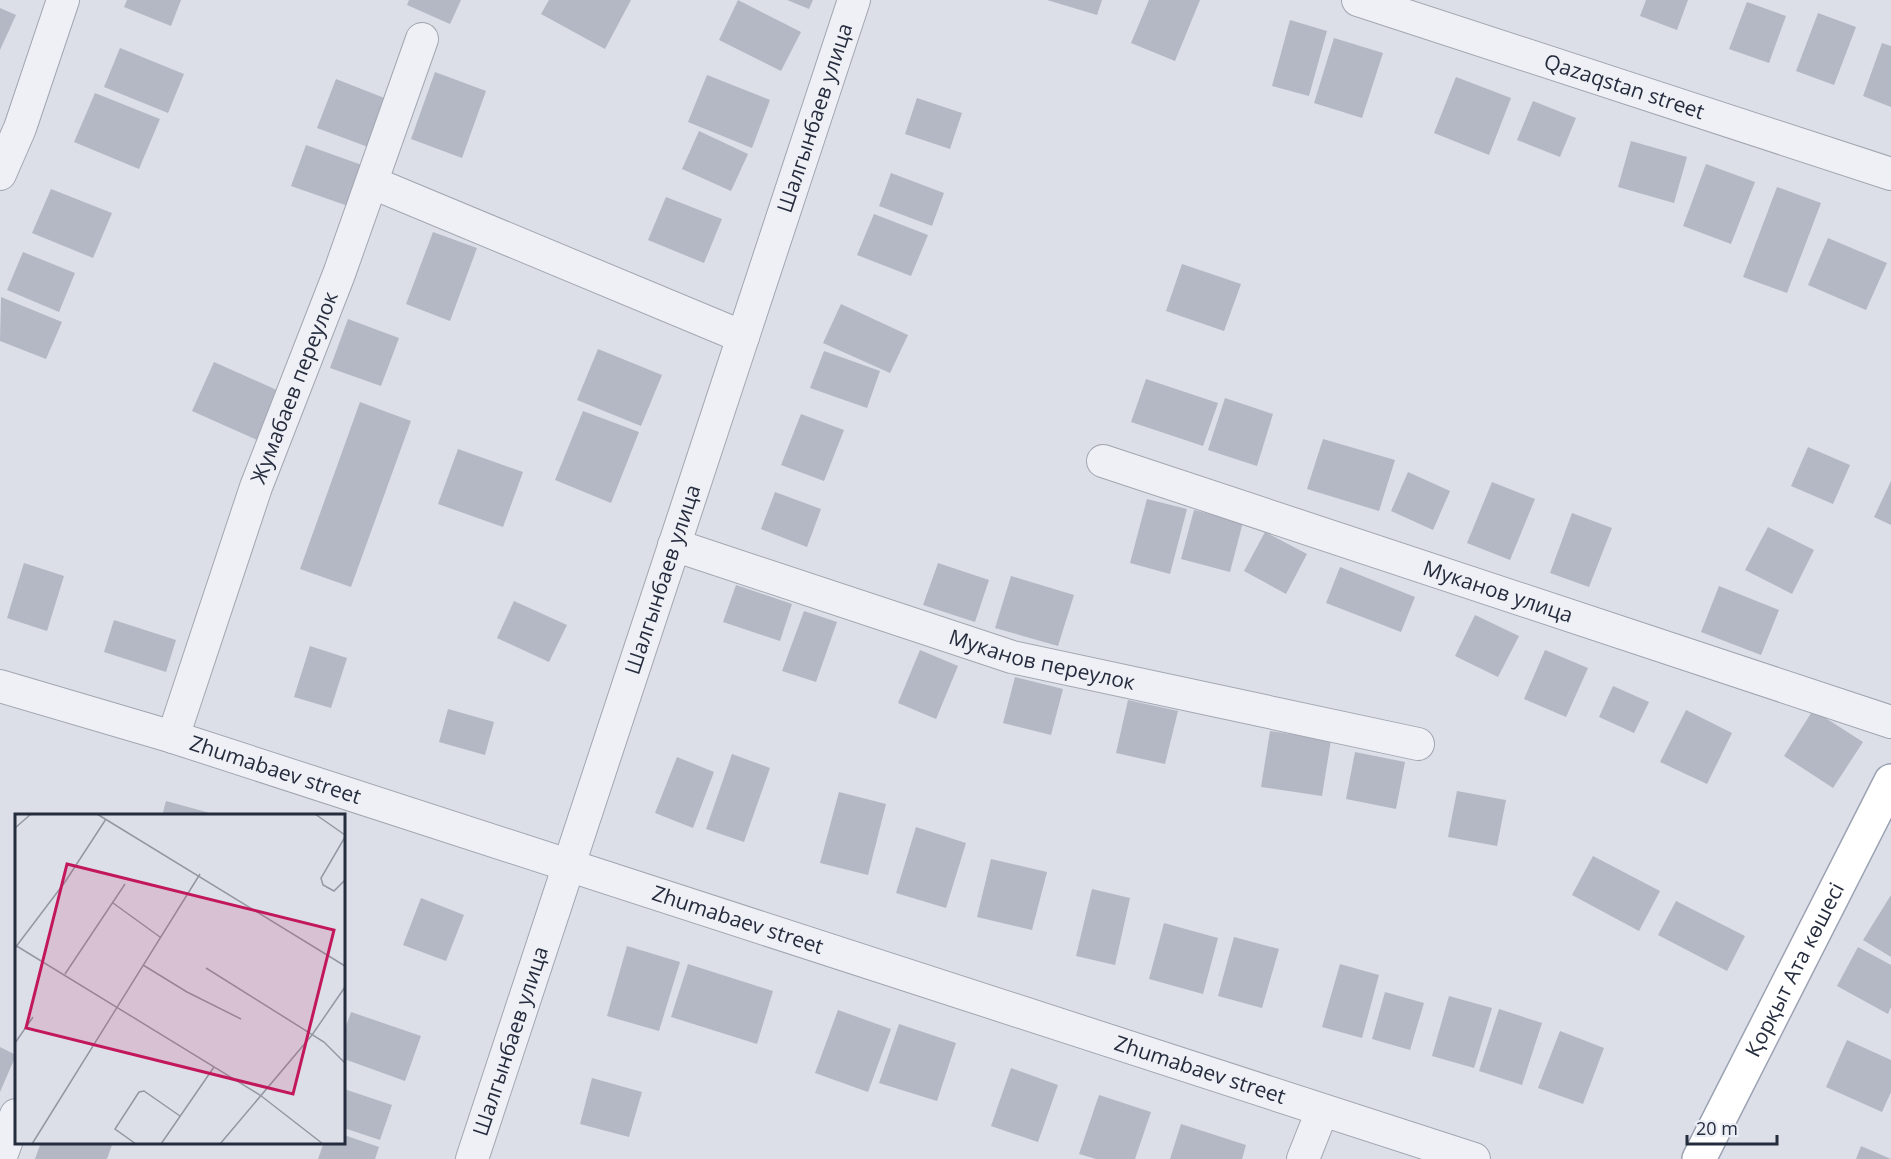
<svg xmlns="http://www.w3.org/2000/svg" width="1891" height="1159" font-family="'Open Sans',sans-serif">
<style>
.building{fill:#b3b8c4}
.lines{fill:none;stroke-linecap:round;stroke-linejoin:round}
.minor-casing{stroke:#a1a6b1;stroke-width:34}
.major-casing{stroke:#9ba2b3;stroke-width:36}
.minor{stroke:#eff0f5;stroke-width:32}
.major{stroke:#fff;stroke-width:33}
.labels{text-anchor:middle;stroke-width:6;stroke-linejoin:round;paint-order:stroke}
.street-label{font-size:21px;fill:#252c3e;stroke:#ebeef5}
.inset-road{fill:none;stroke:#9397a3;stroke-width:1.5}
.view{fill:#c2185b;fill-opacity:0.15;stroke:#c2185b;stroke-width:3}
.inset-edge{fill:none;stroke:#252c3e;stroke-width:3}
</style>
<rect width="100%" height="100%" fill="#dcdfe7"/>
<g class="building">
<polygon points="127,0 181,0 171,26 124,7"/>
<polygon points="409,0 461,0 450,24 407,5"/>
<polygon points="549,0 631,0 605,49 541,14"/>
<polygon points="738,0 801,32 781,71 719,40"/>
<polygon points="787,0 813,0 809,9"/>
<polygon points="1047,0 1102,0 1097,15"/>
<polygon points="1149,0 1200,0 1175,61 1131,43"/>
<polygon points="1646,0 1688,0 1677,30 1640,16"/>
<polygon points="1747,2 1786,16 1769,63 1729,49"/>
<polygon points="0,8 16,15 0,50"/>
<polygon points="1818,13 1856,27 1834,85 1796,71"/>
<polygon points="1290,20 1327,31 1309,96 1272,86"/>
<polygon points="1334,38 1383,53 1362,118 1314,103"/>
<polygon points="1882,43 1891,46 1891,107 1863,96"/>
<polygon points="120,48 184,74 168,113 104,87"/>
<polygon points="435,72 486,91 462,158 411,139"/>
<polygon points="707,75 770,100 752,148 688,122"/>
<polygon points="1456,77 1511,98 1489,155 1434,133"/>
<polygon points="336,79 387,99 368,147 317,128"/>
<polygon points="95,93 160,119 139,169 74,142"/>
<polygon points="917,98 962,113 950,149 905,134"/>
<polygon points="1533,101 1576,118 1560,157 1517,140"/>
<polygon points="699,131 748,154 731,191 682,169"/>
<polygon points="1631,141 1687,157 1674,203 1618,187"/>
<polygon points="306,145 362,165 348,206 291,186"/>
<polygon points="1706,164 1755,182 1731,244 1683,226"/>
<polygon points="891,173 944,193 932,226 879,206"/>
<polygon points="1777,187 1821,203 1787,293 1743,277"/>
<polygon points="51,189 112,213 93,258 32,233"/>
<polygon points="666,197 722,219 704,263 648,240"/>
<polygon points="874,214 928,235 911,276 857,255"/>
<polygon points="433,232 477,248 450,321 406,304"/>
<polygon points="1828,238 1887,263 1866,310 1808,285"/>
<polygon points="23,252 75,273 59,312 7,290"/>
<polygon points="1182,264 1241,284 1224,331 1166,311"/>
<polygon points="1,297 62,322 46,359 0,341"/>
<polygon points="841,304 908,335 890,373 823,343"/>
<polygon points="348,319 399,338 381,386 330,368"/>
<polygon points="598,349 662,375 641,426 577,400"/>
<polygon points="824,351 880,371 867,408 810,388"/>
<polygon points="214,362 279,391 257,440 192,411"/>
<polygon points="1146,379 1218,403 1203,446 1131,422"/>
<polygon points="1225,398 1273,414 1257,466 1208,450"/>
<polygon points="360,402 411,421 351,587 300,569"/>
<polygon points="583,411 639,432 611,503 555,480"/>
<polygon points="801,414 844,430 824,481 781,465"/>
<polygon points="1323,439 1395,460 1379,511 1307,489"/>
<polygon points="1808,447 1850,465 1833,504 1791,486"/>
<polygon points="458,449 523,472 503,527 438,504"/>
<polygon points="1408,472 1450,491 1433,530 1391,511"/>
<polygon points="1891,481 1891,525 1874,517"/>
<polygon points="1492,482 1535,499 1510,560 1467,543"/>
<polygon points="775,492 821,509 807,547 761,529"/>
<polygon points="1147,499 1187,509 1170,574 1130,563"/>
<polygon points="1194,510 1243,522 1230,572 1181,559"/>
<polygon points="1572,513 1612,528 1589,587 1550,573"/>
<polygon points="1768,527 1814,550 1792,594 1745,570"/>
<polygon points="1265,532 1307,554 1286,594 1244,571"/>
<polygon points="24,563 64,576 47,631 7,618"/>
<polygon points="938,563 989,580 975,622 923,605"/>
<polygon points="1340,567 1415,597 1401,632 1326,603"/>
<polygon points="1011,576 1074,595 1058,646 995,628"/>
<polygon points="736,585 792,604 780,641 723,622"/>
<polygon points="1719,586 1779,610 1761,655 1701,632"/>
<polygon points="514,601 567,625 549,662 497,638"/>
<polygon points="804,611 837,622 816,682 782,671"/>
<polygon points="1475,615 1519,636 1498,677 1455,656"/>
<polygon points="114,620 176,640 166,672 104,652"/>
<polygon points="310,646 347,658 331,708 294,697"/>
<polygon points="920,650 958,666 936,719 898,703"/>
<polygon points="1545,650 1588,668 1566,717 1524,699"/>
<polygon points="1015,677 1063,689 1051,735 1003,723"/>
<polygon points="1613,686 1649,702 1634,733 1599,717"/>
<polygon points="1128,700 1178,711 1165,764 1116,753"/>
<polygon points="448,709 494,722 485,755 439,742"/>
<polygon points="1686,710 1732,733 1707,784 1660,762"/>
<polygon points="1813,710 1863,742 1833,788 1784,756"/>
<polygon points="1270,731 1331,740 1322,796 1261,787"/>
<polygon points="1355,752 1405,762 1396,809 1346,799"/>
<polygon points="732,754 770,768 744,842 706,829"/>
<polygon points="677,757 714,772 693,828 655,813"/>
<polygon points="1457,791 1506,800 1497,846 1448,837"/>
<polygon points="839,792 886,804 868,875 820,863"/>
<polygon points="166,801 210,813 209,816 162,816"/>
<polygon points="916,827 966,843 946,908 896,893"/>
<polygon points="1593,856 1660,891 1639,931 1572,895"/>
<polygon points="991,859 1047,872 1032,930 977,917"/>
<polygon points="1092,889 1130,898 1115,965 1076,956"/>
<polygon points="1891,895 1891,957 1863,940"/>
<polygon points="421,898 464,915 446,961 403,945"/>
<polygon points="1676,901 1745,936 1727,971 1658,935"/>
<polygon points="1164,923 1218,938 1203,994 1149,979"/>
<polygon points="1234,937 1279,949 1262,1008 1218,996"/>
<polygon points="627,946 680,962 659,1031 607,1016"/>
<polygon points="1858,947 1891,965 1891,1007 1888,1014 1837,986"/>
<polygon points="688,964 773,991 757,1044 671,1017"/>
<polygon points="1340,964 1379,975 1362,1038 1322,1027"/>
<polygon points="1385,992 1424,1003 1410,1050 1372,1039"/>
<polygon points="1449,996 1492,1008 1474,1068 1432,1056"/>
<polygon points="1499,1009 1542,1023 1522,1085 1479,1071"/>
<polygon points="838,1010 891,1029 868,1092 815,1073"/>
<polygon points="351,1012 421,1036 405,1081 344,1059 344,1032"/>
<polygon points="899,1024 956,1043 937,1101 879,1083"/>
<polygon points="1560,1031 1604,1048 1583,1104 1538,1088"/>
<polygon points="1847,1040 1891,1060 1891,1092 1882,1112 1826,1087"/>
<polygon points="0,1047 16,1055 0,1092"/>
<polygon points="1011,1068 1058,1085 1038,1142 991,1126"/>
<polygon points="592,1078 642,1092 629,1137 580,1124"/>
<polygon points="344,1089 392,1105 380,1140 344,1128"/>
<polygon points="1099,1095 1151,1112 1135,1159 1096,1159 1079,1154"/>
<polygon points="1181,1124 1246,1145 1242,1159 1170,1159"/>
<polygon points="344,1135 379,1147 375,1159 318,1159 324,1142 344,1142"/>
<polygon points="41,1142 113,1142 107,1159 35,1159"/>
<polygon points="1861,1146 1891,1159 1856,1159"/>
</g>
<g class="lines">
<defs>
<g id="minor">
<path id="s1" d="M1358 0 1891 174"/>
<polyline points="0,174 20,128 63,0"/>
<polyline points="373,183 743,337"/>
<path id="s2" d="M1103 461 1891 722"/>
<path id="s3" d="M674 545 1012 657 1418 744"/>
<path id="s4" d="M0 686 173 737 1474 1159"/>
<path id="s5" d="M173 737 256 487 339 274 422 39"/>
<polyline points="0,1159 16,1115"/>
<path id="s6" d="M472 1159 854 0"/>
<polyline points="1303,1159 1322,1111"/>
</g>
<g id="major">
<path id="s7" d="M1699 1159 1891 781"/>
</g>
</defs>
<use href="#minor" class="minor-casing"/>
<use href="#major" class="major-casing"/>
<use href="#minor" class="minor"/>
<use href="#major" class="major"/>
</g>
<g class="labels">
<g class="street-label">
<text dy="7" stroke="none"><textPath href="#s1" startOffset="280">Qazaqstan street</textPath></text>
<text dy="7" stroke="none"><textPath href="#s6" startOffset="1096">Шалгынбаев улица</textPath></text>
<text dy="7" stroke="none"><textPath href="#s5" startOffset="370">Жумабаев переулок</textPath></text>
<text dy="7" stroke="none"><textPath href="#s6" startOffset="610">Шалгынбаев улица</textPath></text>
<text dy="7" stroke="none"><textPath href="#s2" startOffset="416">Муканов улица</textPath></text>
<text dy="7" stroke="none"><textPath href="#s3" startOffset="386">Муканов переулок</textPath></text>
<text dy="7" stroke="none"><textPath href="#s4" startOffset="288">Zhumabaev street</textPath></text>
<text dy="7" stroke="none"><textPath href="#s4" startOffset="774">Zhumabaev street</textPath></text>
<text dy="7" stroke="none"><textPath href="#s7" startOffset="212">Қорқыт Ата көшесі</textPath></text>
<text dy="7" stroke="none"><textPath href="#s6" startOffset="124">Шалгынбаев улица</textPath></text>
<text dy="7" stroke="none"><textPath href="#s4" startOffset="1260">Zhumabaev street</textPath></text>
</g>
</g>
<g transform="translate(15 814)">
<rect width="330" height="330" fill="#dcdfe7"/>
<path class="inset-road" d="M82 0 330 152M300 0 330 21M0 14 16 0M330 23 306 64 308 71 319 77 330 66M98 89 145 123M0 131 245 281 308 330M0 134 50 68 91 5M128 151 172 178 226 205M191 154 309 228 330 249M50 160 110 70M0 229 18 203M17 330 185 60M121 330 100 315 124 278 129 277 165 302M146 330 199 253M205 330 297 221 330 173"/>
<path class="view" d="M52 50 319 116 278 280 11 214Z"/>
<rect width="330" height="330" class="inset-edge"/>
</g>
<path d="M1687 1135v9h90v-9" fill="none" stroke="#252c3e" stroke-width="3"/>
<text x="1696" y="1135" font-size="18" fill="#252c3e" stroke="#ebeef5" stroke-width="4.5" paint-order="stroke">20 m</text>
</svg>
